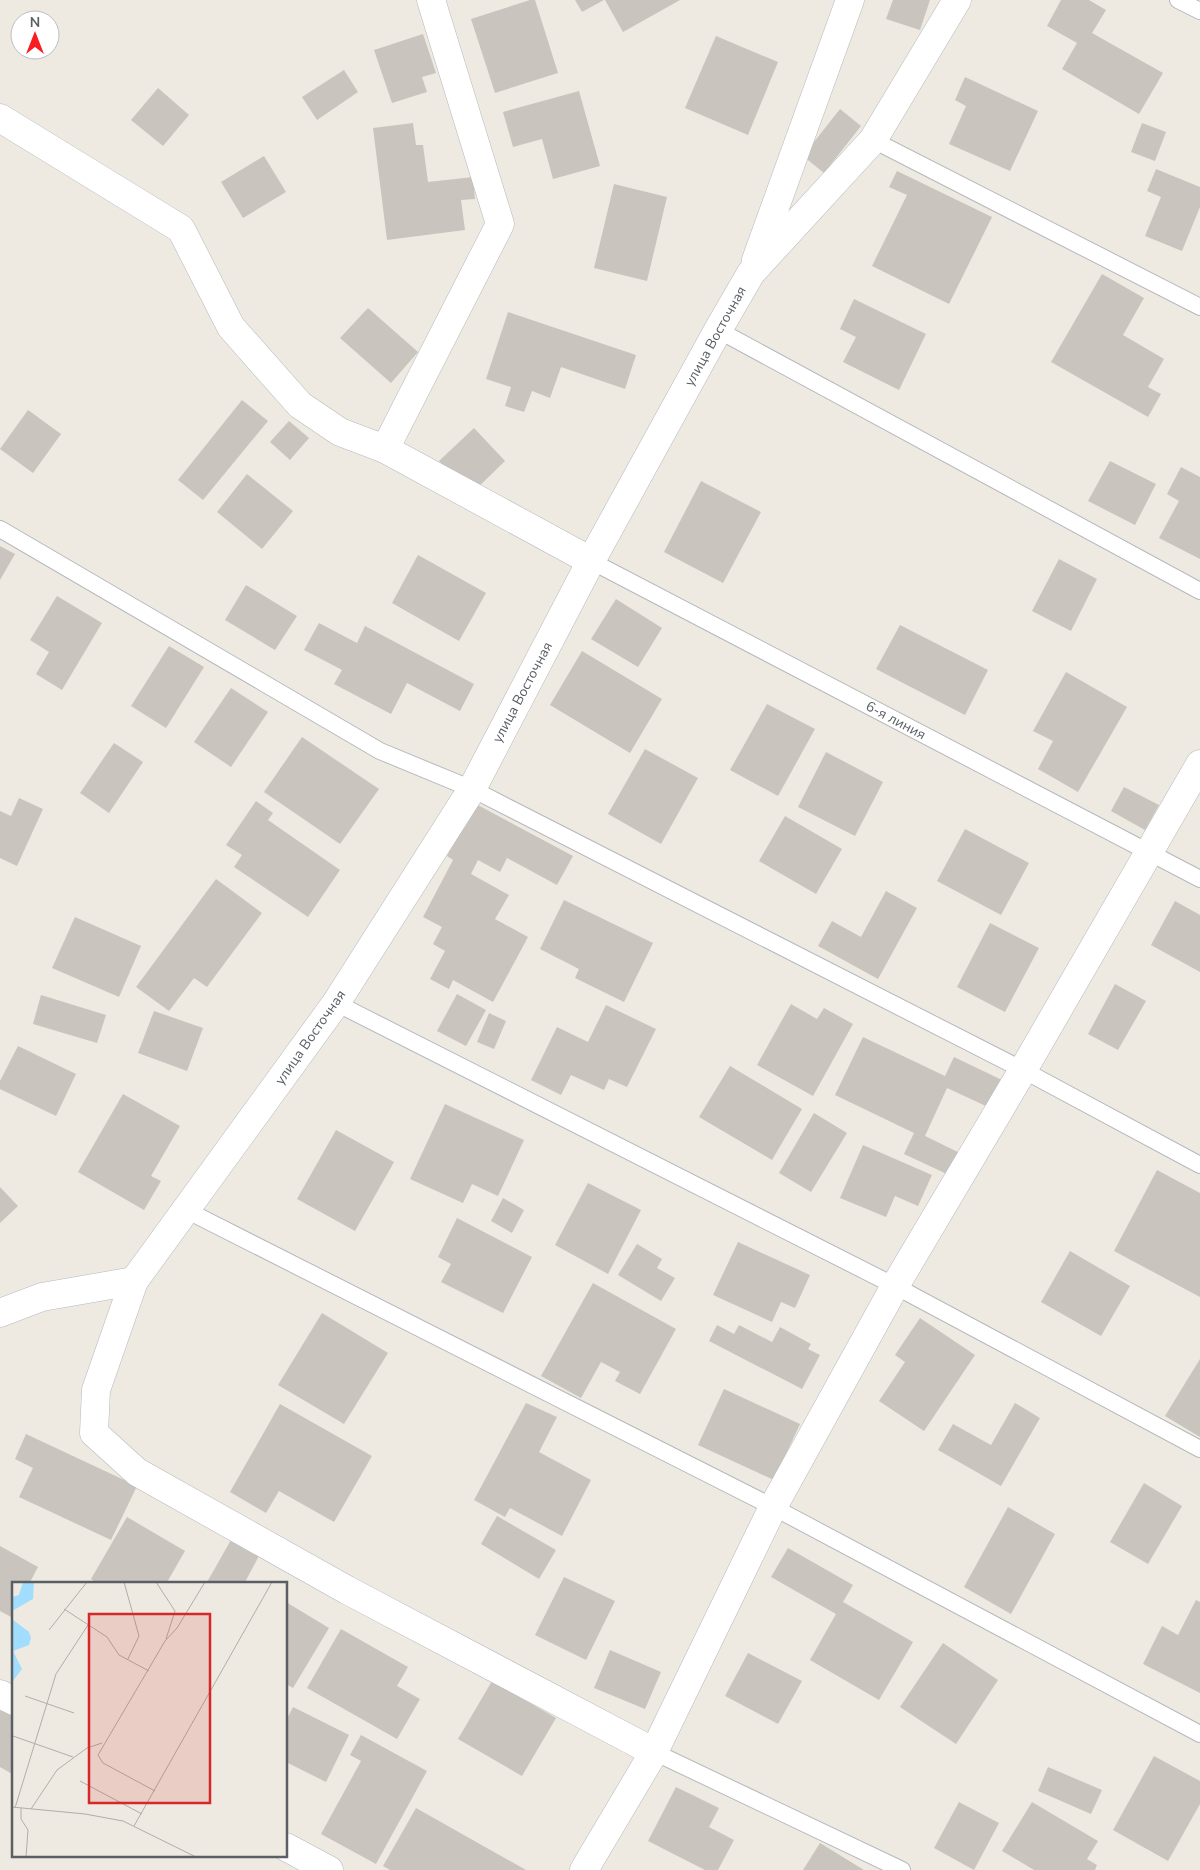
<svg xmlns="http://www.w3.org/2000/svg" width="1200" height="1870" font-family="'Nunito Sans',sans-serif">
<style>
.building{fill:#c9c5be}
.lines{fill:none;stroke-linecap:round;stroke-linejoin:round}
.lane-casing{stroke:#b4b9bd;stroke-width:18}
.street-casing{stroke:#b4b9bd;stroke-width:29}
.lane{stroke:#fff;stroke-width:16}
.street{stroke:#fff;stroke-width:28}
.labels{text-anchor:middle;stroke-width:4;stroke-linejoin:round;paint-order:stroke}
.street-label{font-size:14px;fill:#5a5f64;stroke:#fff}
.inset-road{fill:none;stroke:#afaeab;stroke-width:1}
.view{fill:#d62828;fill-opacity:0.15;stroke:#d62828;stroke-width:2.5}
.inset-edge{fill:none;stroke:#5a5f64;stroke-width:2.5}
</style>
<rect width="100%" height="100%" fill="#eeeae1"/>
<g class="building">
<polygon points="530,0 535,0 558,73 495,93 471,19"/>
<polygon points="575,0 604,0 582,12"/>
<polygon points="605,0 680,0 623,32"/>
<polygon points="893,0 930,0 920,30 886,19"/>
<polygon points="1061,0 1089,0 1106,10 1092,33 1163,73 1139,114 1062,69 1077,43 1047,26"/>
<polygon points="423,34 436,73 422,77 427,92 392,103 374,50"/>
<polygon points="716,36 778,62 748,135 685,108"/>
<polygon points="344,70 358,92 317,120 302,97"/>
<polygon points="965,77 1038,111 1010,171 949,144 966,106 955,100"/>
<polygon points="158,88 189,115 163,146 131,120"/>
<polygon points="579,91 600,166 553,179 542,139 513,147 503,112"/>
<polygon points="840,109 861,126 824,173 803,156"/>
<polygon points="413,123 416,145 423,145 428,182 473,177 475,199 461,200 465,230 387,240 373,128"/>
<polygon points="1142,123 1166,132 1155,161 1131,152"/>
<polygon points="264,156 286,192 243,218 221,182"/>
<polygon points="1156,169 1200,187 1200,207 1182,251 1145,236 1161,197 1147,191"/>
<polygon points="897,171 992,217 949,304 872,266 907,195 889,187"/>
<polygon points="614,184 667,197 647,281 594,268"/>
<polygon points="1102,274 1144,298 1123,335 1164,359 1148,387 1161,394 1148,417 1051,362"/>
<polygon points="854,299 926,334 899,390 843,362 856,337 840,329"/>
<polygon points="368,308 418,352 391,383 340,338"/>
<polygon points="508,312 636,355 625,389 561,367 550,398 532,391 524,412 505,406 511,387 486,379"/>
<polygon points="242,400 268,421 203,500 178,480"/>
<polygon points="28,410 61,434 33,473 0,449"/>
<polygon points="289,421 309,438 290,460 270,442"/>
<polygon points="474,428 505,461 471,494 439,461"/>
<polygon points="1110,461 1156,484 1135,525 1088,501"/>
<polygon points="1181,467 1200,477 1200,559 1159,538 1179,501 1167,494"/>
<polygon points="247,474 293,511 262,549 217,512"/>
<polygon points="701,481 761,512 723,583 664,552"/>
<polygon points="0,546 15,554 0,580"/>
<polygon points="418,555 486,593 459,641 392,603"/>
<polygon points="1059,559 1097,579 1071,631 1032,611"/>
<polygon points="246,585 297,616 275,650 225,620"/>
<polygon points="57,596 102,623 62,690 36,674 49,652 30,640"/>
<polygon points="616,599 662,628 638,667 591,639"/>
<polygon points="319,623 357,643 365,626 474,684 460,711 407,683 391,714 334,684 342,670 304,650"/>
<polygon points="900,625 988,670 965,715 876,669"/>
<polygon points="169,646 204,667 166,728 131,706"/>
<polygon points="582,651 662,699 630,753 550,705"/>
<polygon points="1066,672 1127,707 1078,792 1038,769 1053,741 1033,731"/>
<polygon points="231,688 268,712 231,767 194,742"/>
<polygon points="767,704 815,729 778,796 730,770"/>
<polygon points="302,737 379,789 340,844 264,792"/>
<polygon points="114,743 143,762 109,813 80,793"/>
<polygon points="645,749 698,778 661,844 608,814"/>
<polygon points="826,752 883,782 855,836 798,807"/>
<polygon points="1124,787 1159,805 1145,830 1111,811"/>
<polygon points="19,798 43,809 17,866 0,858 0,811 11,816"/>
<polygon points="256,801 273,813 268,820 340,870 308,917 234,867 242,855 226,845"/>
<polygon points="476,804 573,856 557,885 507,858 500,872 478,860 471,874 509,895 495,919 528,937 493,1002 453,980 449,989 430,979 445,951 433,944 442,927 423,917 453,860 447,856"/>
<polygon points="785,816 842,849 816,894 759,861"/>
<polygon points="965,829 1029,863 1001,915 937,881"/>
<polygon points="216,879 262,913 207,987 194,978 169,1011 136,987"/>
<polygon points="886,891 917,908 878,979 818,946 832,921 861,937"/>
<polygon points="564,900 653,943 624,1002 575,978 579,969 540,949"/>
<polygon points="1175,901 1200,915 1200,972 1151,945"/>
<polygon points="75,917 141,946 119,997 52,968"/>
<polygon points="990,923 1039,948 1005,1012 957,987"/>
<polygon points="1115,984 1146,1001 1118,1050 1088,1034"/>
<polygon points="457,994 486,1010 466,1046 437,1031"/>
<polygon points="41,995 106,1015 97,1043 33,1024"/>
<polygon points="791,1004 817,1019 824,1008 853,1024 813,1096 757,1065"/>
<polygon points="606,1005 656,1029 627,1087 609,1079 604,1090 571,1075 561,1095 531,1080 557,1027 588,1042"/>
<polygon points="154,1011 203,1028 187,1071 138,1053"/>
<polygon points="489,1013 506,1021 494,1049 477,1042"/>
<polygon points="863,1037 945,1076 954,1057 1002,1080 988,1107 947,1088 925,1136 962,1154 951,1176 904,1154 914,1133 835,1095"/>
<polygon points="18,1046 76,1074 56,1116 0,1089 0,1081"/>
<polygon points="730,1066 802,1109 772,1160 699,1117"/>
<polygon points="123,1094 180,1126 151,1176 161,1181 144,1210 78,1172"/>
<polygon points="445,1104 524,1140 498,1196 472,1184 463,1203 410,1179"/>
<polygon points="814,1113 847,1133 811,1192 779,1173"/>
<polygon points="336,1130 394,1162 355,1231 297,1199"/>
<polygon points="863,1145 932,1175 918,1206 895,1196 886,1217 840,1198"/>
<polygon points="1157,1170 1200,1193 1200,1297 1114,1251"/>
<polygon points="588,1183 641,1210 608,1274 555,1245"/>
<polygon points="0,1187 18,1206 0,1223"/>
<polygon points="503,1198 524,1210 512,1233 491,1221"/>
<polygon points="457,1218 532,1257 503,1313 441,1282 451,1264 438,1257"/>
<polygon points="738,1242 810,1275 795,1308 781,1302 772,1322 713,1295"/>
<polygon points="637,1244 662,1259 657,1268 675,1278 661,1301 618,1275"/>
<polygon points="1070,1251 1130,1286 1101,1336 1041,1302"/>
<polygon points="593,1283 676,1329 640,1394 615,1381 620,1372 601,1362 581,1398 541,1376"/>
<polygon points="322,1313 388,1353 344,1424 278,1385"/>
<polygon points="920,1318 975,1355 924,1431 879,1401 905,1362 895,1355"/>
<polygon points="717,1325 734,1334 739,1325 772,1342 780,1327 811,1344 808,1349 820,1355 802,1389 709,1341"/>
<polygon points="1200,1359 1200,1437 1165,1416"/>
<polygon points="724,1389 800,1424 774,1480 698,1445"/>
<polygon points="526,1403 557,1417 539,1452 591,1480 562,1536 510,1508 505,1517 474,1500"/>
<polygon points="1015,1403 1040,1418 1001,1486 938,1450 953,1424 991,1445"/>
<polygon points="280,1404 372,1456 334,1522 279,1491 266,1513 230,1492"/>
<polygon points="26,1434 137,1486 111,1540 19,1497 33,1468 15,1459"/>
<polygon points="1144,1483 1182,1506 1148,1564 1110,1542"/>
<polygon points="1008,1507 1055,1534 1011,1614 964,1587"/>
<polygon points="497,1516 556,1550 539,1579 481,1544"/>
<polygon points="127,1517 185,1551 166,1584 98,1584 91,1579"/>
<polygon points="232,1538 260,1554 244,1584 206,1584"/>
<polygon points="0,1546 38,1567 29,1584 14,1584 14,1611 11,1617 0,1611"/>
<polygon points="788,1548 853,1585 843,1602 913,1642 879,1700 810,1660 836,1614 771,1577"/>
<polygon points="564,1577 615,1601 586,1660 535,1635"/>
<polygon points="1196,1600 1200,1602 1200,1693 1143,1664 1162,1626 1178,1635"/>
<polygon points="286,1602 329,1628 293,1688 286,1684"/>
<polygon points="341,1629 408,1667 397,1686 420,1699 397,1739 307,1688"/>
<polygon points="943,1643 998,1680 956,1744 900,1707"/>
<polygon points="610,1650 661,1672 645,1709 594,1688"/>
<polygon points="748,1653 802,1681 778,1724 725,1696"/>
<polygon points="492,1681 556,1718 522,1776 458,1739"/>
<polygon points="293,1707 349,1735 326,1782 286,1762 286,1721"/>
<polygon points="0,1710 14,1717 14,1775 0,1767"/>
<polygon points="361,1735 427,1771 376,1864 321,1834 361,1761 350,1755"/>
<polygon points="1154,1756 1200,1781 1200,1804 1168,1861 1113,1830"/>
<polygon points="1048,1767 1102,1790 1091,1814 1038,1791"/>
<polygon points="676,1787 719,1808 709,1827 734,1840 718,1870 705,1870 648,1841"/>
<polygon points="959,1802 999,1823 974,1870 934,1848"/>
<polygon points="1032,1802 1098,1841 1087,1859 1097,1865 1095,1870 1034,1870 1002,1851"/>
<polygon points="416,1808 526,1870 390,1870 383,1866"/>
<polygon points="820,1843 864,1870 803,1870"/>
</g>
<g class="lines">
<defs>
<g id="lane">
<polyline points="1178,0 1200,11"/>
<polyline points="873,140 1200,307"/>
<polyline points="718,330 1200,591"/>
<polyline points="0,529 380,751 472,789 1023,1070 1200,1165"/>
<polyline points="591,561 1200,879"/>
<polyline points="336,1003 895,1286 1200,1449"/>
<polyline points="186,1210 773,1507 1200,1734"/>
<polyline points="654,1752 902,1870"/>
</g>
<g id="street">
<polyline points="0,118 181,229 231,327 300,405 340,432 385,449 591,561"/>
<polyline points="756,260 850,0"/>
<polyline points="385,449 500,224 431,0"/>
<polyline points="0,1313 42,1297 134,1281"/>
<polyline points="0,1694 14,1701"/>
<polyline points="654,1752 347,1590 137,1472 94,1433 96,1390 134,1281 336,1003 472,789 591,561 718,330 751,273 873,140 957,0"/>
<polyline points="286,1847 329,1870"/>
<polyline points="584,1870 654,1752 773,1507 895,1286 1023,1070 1200,764"/>
</g>
</defs>
<use href="#lane" class="lane-casing"/>
<use href="#street" class="street-casing"/>
<use href="#lane" class="lane"/>
<use href="#street" class="street"/>
</g>
<g class="labels">
<g class="street-label">
<text transform="translate(715 336) rotate(-61)" y="5">улица Восточная</text>
<text transform="translate(522 692) rotate(-62)" y="5">улица Восточная</text>
<text transform="translate(896 720) rotate(28)" y="5">6-я линия</text>
<text transform="translate(310 1037) rotate(-55)" y="5">улица Восточная</text>
</g>
</g>
<g transform="translate(12 1582)">
<rect width="275" height="275" fill="#eeeae1"/>
<path d="M11 0H22L21 17 0 29V15L7 13ZM0 37 17 50 19 56 17 63 1 69 10 87 0 100Z" fill="#a1ddff"/>
<path class="inset-road" d="M112 0 127 54 116 77M144 0 163 29 154 57M52 27 95 55 107 73 137 89M37 48 75 0M13 114 62 131M1 154 61 175M68 199 130 232M143 209 91 181 86 173 153 59 165 46 193 0M0 225 73 232 111 239 184 275M3 226 44 92 76 43M9 226V237L16 248 14 275M19 227 45 188 75 166 90 161M122 244 260 0"/>
<path class="view" d="M77 32H198V221H77Z"/>
<rect width="275" height="275" class="inset-edge"/>
</g>
<g transform="translate(35 35)"><circle r="24" fill="#ffffff" stroke="#bdbfc1"/>
<path d="M0-4L9 19L0 12L-9 19Z" fill="#f81e1f"/>
<text y="-8" font-size="14" font-weight="bold" text-anchor="middle" fill="#5a5f64">N</text>
</g>
</svg>
